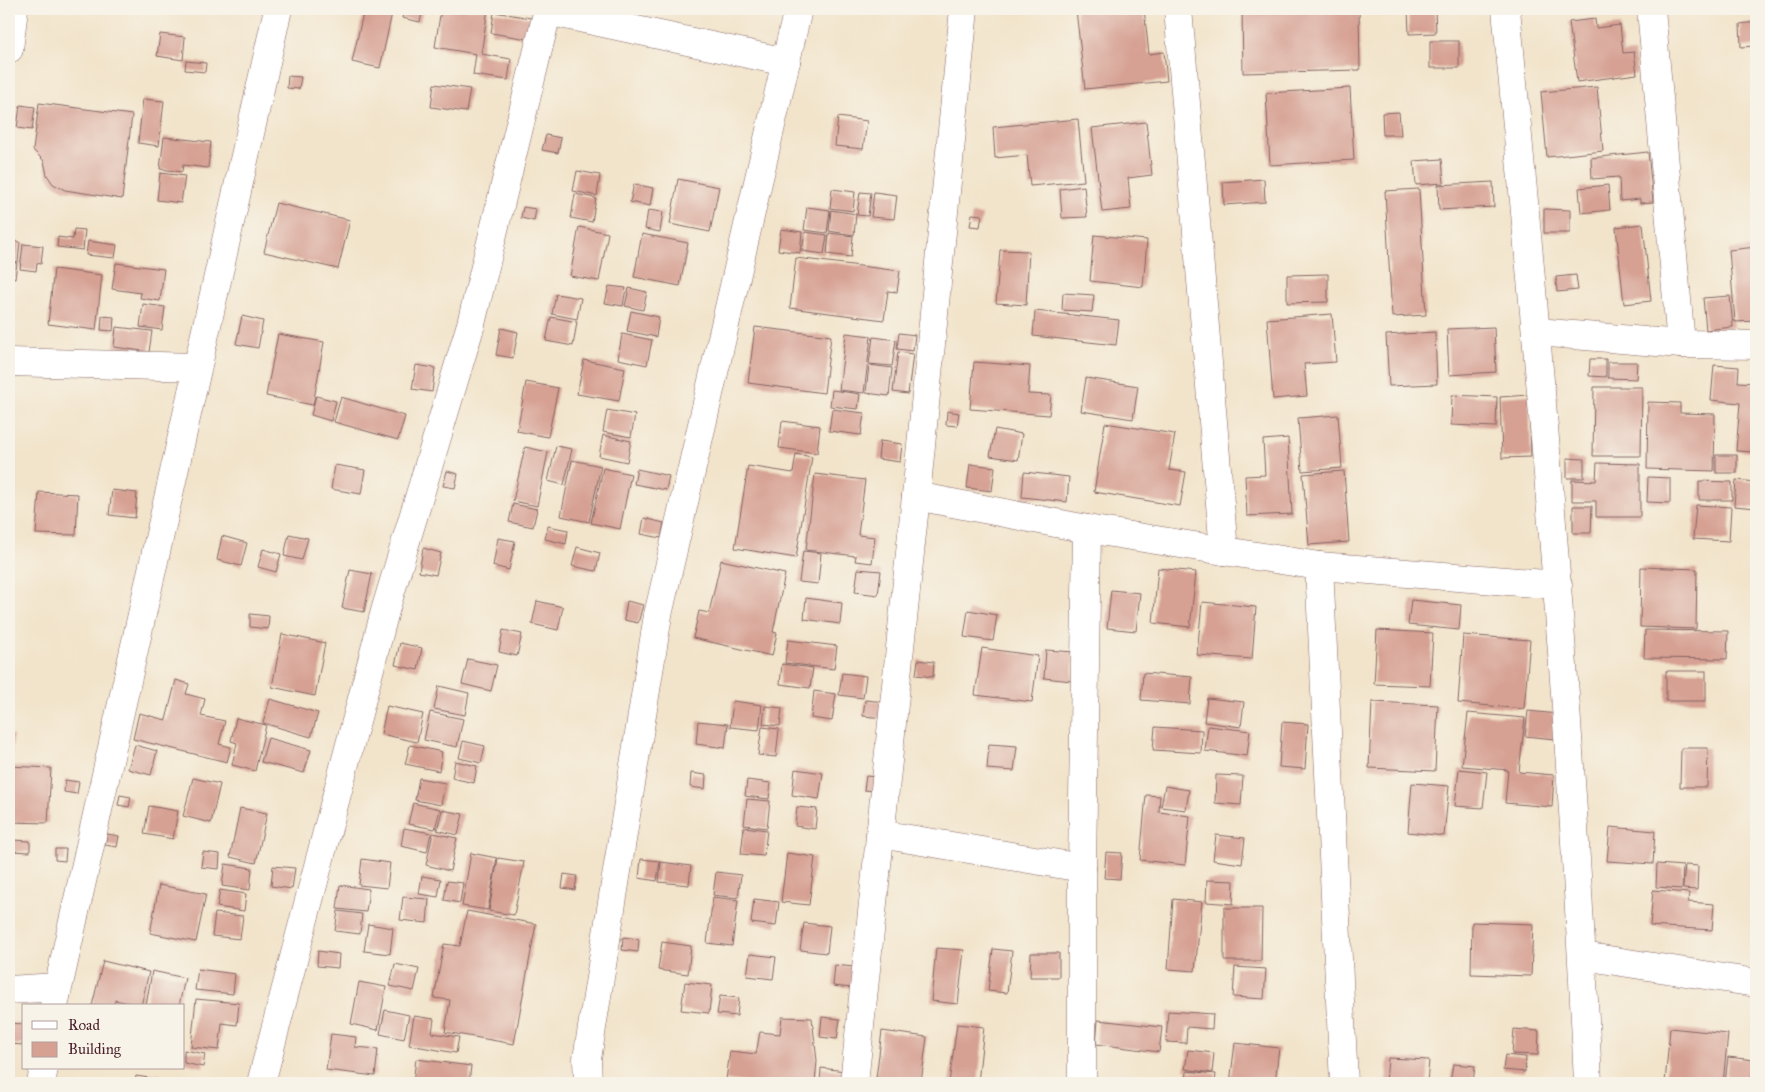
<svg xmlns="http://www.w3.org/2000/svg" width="1765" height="1092" font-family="'IM FELL Great Primer',serif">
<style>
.building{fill:#d6a093}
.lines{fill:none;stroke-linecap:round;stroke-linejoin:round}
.minor-casing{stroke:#856463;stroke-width:29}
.minor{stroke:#fff;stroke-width:28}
</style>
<rect width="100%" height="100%" fill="#f7f3e8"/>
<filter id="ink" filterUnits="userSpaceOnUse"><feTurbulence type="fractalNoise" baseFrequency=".02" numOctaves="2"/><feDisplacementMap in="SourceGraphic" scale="10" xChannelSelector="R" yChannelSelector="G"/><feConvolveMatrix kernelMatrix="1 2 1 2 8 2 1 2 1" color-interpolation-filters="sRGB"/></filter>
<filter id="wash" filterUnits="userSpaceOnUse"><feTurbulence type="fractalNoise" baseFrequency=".0096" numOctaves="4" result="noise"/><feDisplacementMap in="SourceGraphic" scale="20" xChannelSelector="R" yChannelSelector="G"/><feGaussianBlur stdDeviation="1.12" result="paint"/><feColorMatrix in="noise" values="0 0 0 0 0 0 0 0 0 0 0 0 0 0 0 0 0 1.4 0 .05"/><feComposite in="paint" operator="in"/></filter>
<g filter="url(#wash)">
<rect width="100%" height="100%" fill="#f2e4cb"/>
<g id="blocks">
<g class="building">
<polygon points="364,9 392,13 380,68 352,62"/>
<polygon points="404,9 423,9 420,22 402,18"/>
<polygon points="441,9 488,9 481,54 511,59 508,80 473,75 476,54 435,47"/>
<polygon points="1092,9 1144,9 1149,54 1164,52 1167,81 1085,89 1076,10"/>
<polygon points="1242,9 1359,9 1360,70 1243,73"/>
<polygon points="1408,9 1435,9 1436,33 1409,34"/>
<polygon points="494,12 537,19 534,40 491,33"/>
<polygon points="1595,19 1596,28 1620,25 1623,53 1634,52 1637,74 1577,82 1569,22"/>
<polygon points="1756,22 1756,46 1741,47 1740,24"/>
<polygon points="160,34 185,37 183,60 157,56"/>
<rect x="1430" y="41" width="29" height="27"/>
<polygon points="186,61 206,63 205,72 185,70"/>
<polygon points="288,76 301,77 299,89 287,88"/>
<polygon points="434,84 470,89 466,112 431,107"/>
<polygon points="1597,87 1603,151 1547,157 1541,92"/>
<polygon points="1350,88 1354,160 1270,165 1266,93"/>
<polygon points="143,99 164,101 159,146 138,143"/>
<polygon points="39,103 132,115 122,199 65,190 53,184 47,175 44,161 33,150"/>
<polygon points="20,105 35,107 32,130 17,128"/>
<polygon points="1399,112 1401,135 1383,135 1382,113"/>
<polygon points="838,117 867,121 863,149 835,146"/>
<polygon points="1078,119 1084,181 1030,186 1027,155 995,158 993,127"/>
<polygon points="1146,122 1152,175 1128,178 1131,209 1102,212 1092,128"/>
<polygon points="546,135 561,138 558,153 542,150"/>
<polygon points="164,137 211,142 208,168 183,165 182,172 160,169"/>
<polygon points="1648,152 1653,202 1640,203 1640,199 1620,201 1619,177 1592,179 1591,158"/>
<polygon points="1442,159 1444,183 1416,185 1414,161"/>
<polygon points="577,171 600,175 597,196 573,191"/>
<polygon points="160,173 185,176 181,203 157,200"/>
<polygon points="678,179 719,187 710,232 670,224"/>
<polygon points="1264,179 1265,202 1224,205 1223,182"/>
<polygon points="1493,182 1494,207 1439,210 1438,185"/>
<polygon points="634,184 653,188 650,206 630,202"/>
<polygon points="1608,185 1610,210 1581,213 1579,188"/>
<polygon points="1084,186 1087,217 1062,218 1060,189"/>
<polygon points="832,189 855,192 853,211 830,208"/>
<polygon points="1419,189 1426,315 1392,317 1385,191"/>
<polygon points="860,192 871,193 868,216 857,215"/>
<polygon points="874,192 897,195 894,219 871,217"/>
<polygon points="575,194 596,198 592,222 571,218"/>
<polygon points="276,203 350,220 338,269 264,252"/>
<polygon points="523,207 536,209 534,221 521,218"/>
<polygon points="807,207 830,210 827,233 804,230"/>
<polygon points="1544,209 1570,210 1570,233 1544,233"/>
<polygon points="648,210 663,212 660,232 645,229"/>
<polygon points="831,210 856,214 854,235 829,231"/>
<polygon points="972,214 982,215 980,227 970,226"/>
<polygon points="1643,224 1651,301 1624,304 1616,227"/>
<polygon points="579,227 608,233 599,281 570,276"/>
<polygon points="74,229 85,230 83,250 57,247 58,237 73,239"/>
<polygon points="781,229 802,232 800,253 778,250"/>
<polygon points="805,232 827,235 824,254 802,251"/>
<polygon points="829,233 853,236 851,257 827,254"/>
<polygon points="642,234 688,243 680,286 634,277"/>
<polygon points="1094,235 1147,240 1143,287 1090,281"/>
<polygon points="9,241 20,242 18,262 9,261"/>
<polygon points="88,241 117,245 115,258 86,255"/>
<polygon points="23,244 43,246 41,264 37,263 36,271 20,269"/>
<polygon points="1756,247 1756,321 1735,322 1729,250"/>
<polygon points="1000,250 1029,251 1026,305 996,303"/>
<polygon points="796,258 900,271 897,292 888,291 884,320 790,308"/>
<polygon points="9,262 17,263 15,278 11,277 10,284"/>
<polygon points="116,263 164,269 160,301 140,298 141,293 112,289"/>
<polygon points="54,269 102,275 96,330 48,324"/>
<polygon points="1328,274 1328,302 1287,303 1287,275"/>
<polygon points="1576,275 1578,290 1557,292 1556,277"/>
<polygon points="609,286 626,288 623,306 605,303"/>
<polygon points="629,288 647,292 643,310 625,306"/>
<polygon points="1063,293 1094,295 1092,312 1062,310"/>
<polygon points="556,294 581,298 577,319 552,314"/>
<polygon points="1730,296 1733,327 1706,330 1703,298"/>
<polygon points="143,304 165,307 162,330 140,327"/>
<polygon points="631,311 659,317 656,337 627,331"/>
<polygon points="1035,311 1119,320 1116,345 1033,336"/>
<polygon points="1332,314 1336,362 1304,364 1307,396 1273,399 1267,319"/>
<polygon points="102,316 114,317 113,331 101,330"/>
<polygon points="242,316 263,321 258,348 236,344"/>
<polygon points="551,317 577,322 573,346 546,341"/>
<polygon points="116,327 152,331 149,352 114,347"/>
<polygon points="755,327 831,336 824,393 748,383"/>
<polygon points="1494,327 1496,372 1449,375 1447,329"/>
<polygon points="501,328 518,332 513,358 496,355"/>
<polygon points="1435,332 1437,384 1389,386 1386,335"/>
<polygon points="846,333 871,336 864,393 839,390"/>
<polygon points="899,333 915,335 913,351 897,349"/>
<polygon points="278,334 324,342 313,405 266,396"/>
<polygon points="622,334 652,340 647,365 618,359"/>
<polygon points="873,337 896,340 892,366 869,364"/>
<polygon points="898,352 913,354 908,394 893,392"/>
<polygon points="1590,359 1606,359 1606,377 1589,376"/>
<polygon points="584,360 625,368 619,401 577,394"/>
<polygon points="974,362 1030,366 1028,394 1051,395 1049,415 970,409"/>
<polygon points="1608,362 1637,362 1636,379 1608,378"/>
<polygon points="416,365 435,368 432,392 412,389"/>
<polygon points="869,365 892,368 889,396 866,393"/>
<polygon points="1714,365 1739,367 1738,382 1756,383 1756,452 1736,451 1740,403 1711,400"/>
<polygon points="1086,378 1138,386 1133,419 1081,411"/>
<polygon points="526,382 558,388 548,437 517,431"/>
<polygon points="1594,387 1642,387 1641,456 1593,456"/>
<polygon points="832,390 860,394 858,409 830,406"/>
<polygon points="1452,395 1497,397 1496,427 1451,425"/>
<polygon points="1529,395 1531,457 1502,458 1500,397"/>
<polygon points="316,396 336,401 331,421 311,415"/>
<polygon points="341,397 405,416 398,440 334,422"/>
<polygon points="1648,402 1680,403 1680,413 1715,414 1714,471 1647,469"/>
<polygon points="832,409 864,413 861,435 829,431"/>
<polygon points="607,410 635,415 631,437 603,432"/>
<polygon points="947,411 959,413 957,426 946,425"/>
<polygon points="1338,415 1342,468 1302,471 1298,418"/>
<polygon points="782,421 820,426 817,453 779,448"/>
<polygon points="1105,423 1175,434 1169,470 1186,472 1180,506 1094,492"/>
<polygon points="995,429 1022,434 1018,460 990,456"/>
<polygon points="603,435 631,441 627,462 599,456"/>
<polygon points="1288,438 1292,514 1247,516 1245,476 1265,475 1263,440"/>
<polygon points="880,441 902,444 900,462 878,459"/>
<polygon points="556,446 572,449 564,485 548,481"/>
<polygon points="525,447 548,452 537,506 513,501"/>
<polygon points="796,454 812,457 796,558 735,548 748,466 793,473"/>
<rect x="1716" y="455" width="21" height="18"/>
<polygon points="1567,458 1584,459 1584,478 1567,478"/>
<polygon points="572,460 601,466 589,522 561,516"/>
<polygon points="1597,463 1640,464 1640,517 1596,517 1596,501 1572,501 1572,480 1596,481"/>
<polygon points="970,464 995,467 992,491 967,488"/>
<polygon points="335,465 365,470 361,494 331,489"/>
<polygon points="603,468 631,474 620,529 591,523"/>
<polygon points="637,469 669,476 666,490 634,484"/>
<polygon points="447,471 458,474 455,488 443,486"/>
<polygon points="1344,471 1349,542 1309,545 1303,474"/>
<polygon points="1024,472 1069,477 1067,502 1022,497"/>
<polygon points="815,474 865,480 858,535 875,537 872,563 855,561 856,556 806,550"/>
<polygon points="1648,477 1670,478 1670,503 1647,502"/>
<polygon points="1736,480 1756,482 1756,508 1734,506"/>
<polygon points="1699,481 1732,482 1732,500 1699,500"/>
<polygon points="112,490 137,493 135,518 109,515"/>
<polygon points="39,492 78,494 76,535 36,534"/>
<polygon points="9,501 13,501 12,523 9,523"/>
<polygon points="513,504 537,509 533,527 509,522"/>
<polygon points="1696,505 1731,507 1729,541 1693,539"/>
<polygon points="1573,506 1592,506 1591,533 1573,533"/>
<polygon points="644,518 664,523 661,538 641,534"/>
<polygon points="548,526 568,530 566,544 545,539"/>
<polygon points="289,534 308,538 302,560 284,556"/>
<polygon points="222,536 247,543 241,566 217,560"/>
<polygon points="498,538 515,541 509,570 493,566"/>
<polygon points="577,547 600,553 596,571 572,566"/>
<polygon points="423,548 441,553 436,575 419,572"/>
<polygon points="263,549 281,554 276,572 258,567"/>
<polygon points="803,551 821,553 818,584 799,582"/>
<polygon points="721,560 785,574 773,632 777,633 772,656 693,638 699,611 709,613"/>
<polygon points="1641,567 1697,569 1696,629 1640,627"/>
<polygon points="1158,568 1196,572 1190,627 1153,623"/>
<polygon points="858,569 881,571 878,595 855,592"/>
<polygon points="350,570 372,574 364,612 342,608"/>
<polygon points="1111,590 1140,593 1136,631 1107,628"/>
<polygon points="806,598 842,603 840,624 804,619"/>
<polygon points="1411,600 1461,605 1459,630 1408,625"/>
<polygon points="537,601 563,607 558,630 532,624"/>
<polygon points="627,601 643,605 638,623 624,620"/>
<polygon points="1202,602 1256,607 1252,659 1197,655"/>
<polygon points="968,610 997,615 993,641 964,637"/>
<polygon points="250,614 269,616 268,629 250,627"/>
<polygon points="503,630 522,634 517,656 499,652"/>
<polygon points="1377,630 1433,633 1430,686 1374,684"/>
<polygon points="1645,630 1728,631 1727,659 1644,658"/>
<polygon points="282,634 325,643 315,696 272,687"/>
<polygon points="1463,635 1530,640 1524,709 1458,703"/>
<polygon points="788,640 837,646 834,669 785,663"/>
<polygon points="400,643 422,648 418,670 395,665"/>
<polygon points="982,648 1038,656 1032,702 975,695"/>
<polygon points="1046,650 1074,652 1072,681 1044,678"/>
<polygon points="468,659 497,665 491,691 462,684"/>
<polygon points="918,660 934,662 933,677 916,675"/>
<polygon points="782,664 813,668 810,688 780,684"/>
<rect x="1666" y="671" width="40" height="30"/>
<polygon points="842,673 866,676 863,698 839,695"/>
<polygon points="1143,673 1192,677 1190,704 1141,700"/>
<polygon points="176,680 189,684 186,694 205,699 201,716 225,721 219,744 231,747 227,762 133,739 139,713 166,720"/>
<polygon points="439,686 469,693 465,715 434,709"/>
<polygon points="814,691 836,694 832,721 811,718"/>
<polygon points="1207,698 1244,702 1241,727 1204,722"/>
<polygon points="270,699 318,713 311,737 263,723"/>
<polygon points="865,700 886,702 884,718 863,716"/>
<polygon points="733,701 762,705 759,730 730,727"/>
<polygon points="1372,702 1438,705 1435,771 1369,768"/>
<polygon points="387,706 423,714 417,742 381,734"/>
<polygon points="765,706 782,708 780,726 763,724"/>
<polygon points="1528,711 1558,714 1555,739 1525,736"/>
<polygon points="430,712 463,719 457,747 424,740"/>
<polygon points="1468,713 1525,718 1519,772 1554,775 1552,807 1505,803 1508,770 1462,766"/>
<polygon points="236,718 266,725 255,771 232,765 237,743 231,741"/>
<polygon points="698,721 728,724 725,748 696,744"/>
<polygon points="1282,722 1308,724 1305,769 1279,767"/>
<polygon points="1208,726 1250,731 1247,756 1205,751"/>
<polygon points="762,727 779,729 776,757 758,755"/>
<polygon points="1155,727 1202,730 1201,753 1153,750"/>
<polygon points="9,735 13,735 11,760 9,760"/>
<polygon points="268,738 311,750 304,773 261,762"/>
<polygon points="463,741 485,746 481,763 459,758"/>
<polygon points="989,744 1017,746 1014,771 987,769"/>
<polygon points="135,745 157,751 151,775 128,769"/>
<polygon points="410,745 442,752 439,771 405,764"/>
<polygon points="1681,748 1708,748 1707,787 1680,787"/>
<polygon points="455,761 477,766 474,783 452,778"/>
<polygon points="9,766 51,768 48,823 9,822"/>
<polygon points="795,769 823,773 819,799 792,795"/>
<polygon points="1459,769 1487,772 1483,808 1455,806"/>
<polygon points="691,773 706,775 705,789 690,787"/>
<polygon points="1216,775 1243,776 1241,805 1215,803"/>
<polygon points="866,776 876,777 874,791 864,790"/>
<polygon points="193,778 220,784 211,823 183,816"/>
<polygon points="419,778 445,783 441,805 415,800"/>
<polygon points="65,780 79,782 77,794 64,792"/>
<polygon points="747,780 771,783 769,799 745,796"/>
<polygon points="1412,783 1449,786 1444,836 1408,832"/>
<polygon points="1165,786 1189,790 1186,810 1161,807"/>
<polygon points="120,795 131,797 129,807 118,805"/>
<polygon points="1146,795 1160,796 1159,812 1190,816 1185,865 1140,860"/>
<polygon points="747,799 770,801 767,828 744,825"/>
<polygon points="413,803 440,809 435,829 408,824"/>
<polygon points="149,806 178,811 173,839 144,834"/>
<polygon points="797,807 817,809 815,829 795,826"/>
<polygon points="240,808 267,813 256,863 230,857"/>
<polygon points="442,810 463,814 458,835 437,830"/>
<polygon points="744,827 767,830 764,856 741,854"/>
<polygon points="1610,827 1655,831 1653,864 1607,861"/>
<polygon points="404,828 431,833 427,852 401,846"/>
<polygon points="433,833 457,838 450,871 426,865"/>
<polygon points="107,834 119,836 117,847 105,845"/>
<polygon points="1216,835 1245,838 1242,864 1213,860"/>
<polygon points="12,840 30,841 30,852 11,851"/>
<polygon points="55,849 66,849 65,861 55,860"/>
<polygon points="203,852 220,854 219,869 201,867"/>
<polygon points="1106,852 1122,853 1120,879 1104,878"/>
<polygon points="471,853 497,858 488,910 462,906"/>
<polygon points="787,853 815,857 809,905 781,902"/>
<polygon points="498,858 524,862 514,915 489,911"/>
<polygon points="362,859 390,863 387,888 359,885"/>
<polygon points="641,859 660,861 657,881 639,878"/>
<polygon points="661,862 691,866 689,885 659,882"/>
<polygon points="225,864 252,868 250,890 222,886"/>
<polygon points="1657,864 1683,866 1682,889 1656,887"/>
<polygon points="1685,865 1698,866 1697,890 1683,889"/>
<polygon points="273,866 295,868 292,889 271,886"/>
<polygon points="716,872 741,875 738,898 713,895"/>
<polygon points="564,874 577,876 575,890 562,888"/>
<polygon points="422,876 441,879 438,897 419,894"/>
<polygon points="1207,880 1234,881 1233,904 1206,902"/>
<polygon points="447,881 463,883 460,903 444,900"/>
<polygon points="159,885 206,894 196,942 150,933"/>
<polygon points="340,885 369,889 366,912 337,909"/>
<polygon points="220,890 246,894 244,911 217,907"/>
<polygon points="1653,890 1689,893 1688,902 1714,904 1712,930 1650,926"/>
<polygon points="403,897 429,899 427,923 400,920"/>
<polygon points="713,897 738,900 732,946 707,943"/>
<polygon points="754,899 779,902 776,926 751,923"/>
<polygon points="1173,899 1202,902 1195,971 1168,969"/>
<polygon points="1224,908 1262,908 1261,961 1224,961"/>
<polygon points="338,911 362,914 360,934 335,931"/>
<polygon points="467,911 536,924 514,1044 445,1032 450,1000 434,998 444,944 460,946"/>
<polygon points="215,913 243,916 240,939 212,936"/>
<polygon points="1472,922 1533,924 1531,976 1471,974"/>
<polygon points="804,923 830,926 827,953 800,950"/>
<polygon points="368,924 393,928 390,954 364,951"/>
<polygon points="623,937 639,939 638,952 622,950"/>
<polygon points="662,942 691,946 688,974 658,970"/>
<polygon points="936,948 964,950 958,1004 931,1001"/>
<polygon points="993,949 1012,951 1007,993 988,991"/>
<polygon points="318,951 339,954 338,968 317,966"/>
<polygon points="1031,953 1059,953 1059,977 1030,977"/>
<polygon points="750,954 776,957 773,979 747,976"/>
<polygon points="103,961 149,972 141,1006 115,1000 114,1006 92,1006"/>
<polygon points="395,964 419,969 414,991 390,986"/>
<polygon points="835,965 854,967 852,988 833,986"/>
<polygon points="1235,967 1266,969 1264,999 1233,997"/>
<polygon points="198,969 235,974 233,994 195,990"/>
<polygon points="152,971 185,978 179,1006 146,1006"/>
<polygon points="359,982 386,987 378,1030 351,1024"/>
<polygon points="685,982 712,985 709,1013 681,1010"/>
<polygon points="720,996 739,998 737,1016 717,1014"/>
<polygon points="196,999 239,1003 237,1025 222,1023 219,1050 191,1047"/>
<polygon points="385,1010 409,1015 404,1039 380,1034"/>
<polygon points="1168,1011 1213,1014 1212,1029 1187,1027 1186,1043 1166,1042"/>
<polygon points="414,1016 434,1019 432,1033 459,1037 456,1053 409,1045"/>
<polygon points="782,1017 812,1018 817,1061 815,1083 751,1083 726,1080 730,1051 756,1054 760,1032 780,1034"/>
<polygon points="822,1017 840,1019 837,1039 820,1037"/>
<polygon points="1098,1020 1162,1027 1159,1052 1096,1044"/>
<polygon points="9,1023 24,1024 24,1045 9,1044"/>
<polygon points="957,1024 984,1027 978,1083 949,1083"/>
<polygon points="1670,1028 1728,1034 1723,1083 1665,1083"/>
<polygon points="1514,1029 1539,1031 1538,1055 1512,1054"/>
<polygon points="882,1031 927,1037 921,1083 876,1078"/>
<polygon points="331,1034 356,1037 355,1047 378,1049 375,1076 326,1070"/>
<polygon points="1235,1043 1279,1048 1275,1083 1230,1083"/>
<polygon points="184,1050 205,1054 203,1067 184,1063"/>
<polygon points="1188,1050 1214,1053 1212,1073 1185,1069"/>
<polygon points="1505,1055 1526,1057 1525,1072 1503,1070"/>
<polygon points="1728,1057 1754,1060 1751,1083 1725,1083"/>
<polygon points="1388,1058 1429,1060 1427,1083 1386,1083"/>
<polygon points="416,1059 471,1066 469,1083 413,1083"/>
<polygon points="1453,1064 1475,1066 1473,1083 1450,1083"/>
<polygon points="821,1068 845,1071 844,1083 820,1083"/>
<polygon points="1187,1071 1216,1074 1215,1083 1186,1083"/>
<polygon points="136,1076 162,1080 162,1083 135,1083"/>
</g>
</g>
</g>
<g filter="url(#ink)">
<use href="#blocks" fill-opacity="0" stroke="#856463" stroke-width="1"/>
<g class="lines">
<defs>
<g id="minor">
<polyline points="1178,9 1224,551"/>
<path d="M1506 9C1540 366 1572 724 1588 1083"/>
<polyline points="1651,9 1681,344"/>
<polyline points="547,11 786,62"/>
<polyline points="9,49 14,9"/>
<polyline points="1537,332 1681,344 1756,345"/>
<polyline points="9,362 196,367"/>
<polyline points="916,496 1087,529 1319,566 1558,585"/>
<polyline points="1319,566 1344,1083"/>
<polyline points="880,834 1082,868"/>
<polyline points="1583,956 1756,983"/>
<polyline points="9,990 57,987"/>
<polyline points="54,1006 278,9"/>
<polyline points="41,1083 44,1068"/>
<polyline points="261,1083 385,611 471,324 548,9"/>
<polyline points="588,1083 587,1059 658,615 798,9"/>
<polyline points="854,1083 916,496 964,9"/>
<polyline points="1082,1083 1082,868 1087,529"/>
</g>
</defs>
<use href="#minor" class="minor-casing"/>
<use href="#minor" class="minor"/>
</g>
</g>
<rect width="1765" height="1092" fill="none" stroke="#f7f3e8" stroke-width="30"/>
<rect x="22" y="1004" width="162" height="65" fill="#f7f3e8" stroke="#b29e9c"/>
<rect x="32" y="1021" width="25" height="8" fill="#ffffff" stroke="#b29e9c"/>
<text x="68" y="1030" font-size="15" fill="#4a1f2b">Road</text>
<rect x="32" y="1042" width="25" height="15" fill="#d6a093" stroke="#b29e9c"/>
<text x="68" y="1054" font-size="15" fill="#4a1f2b">Building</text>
</svg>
